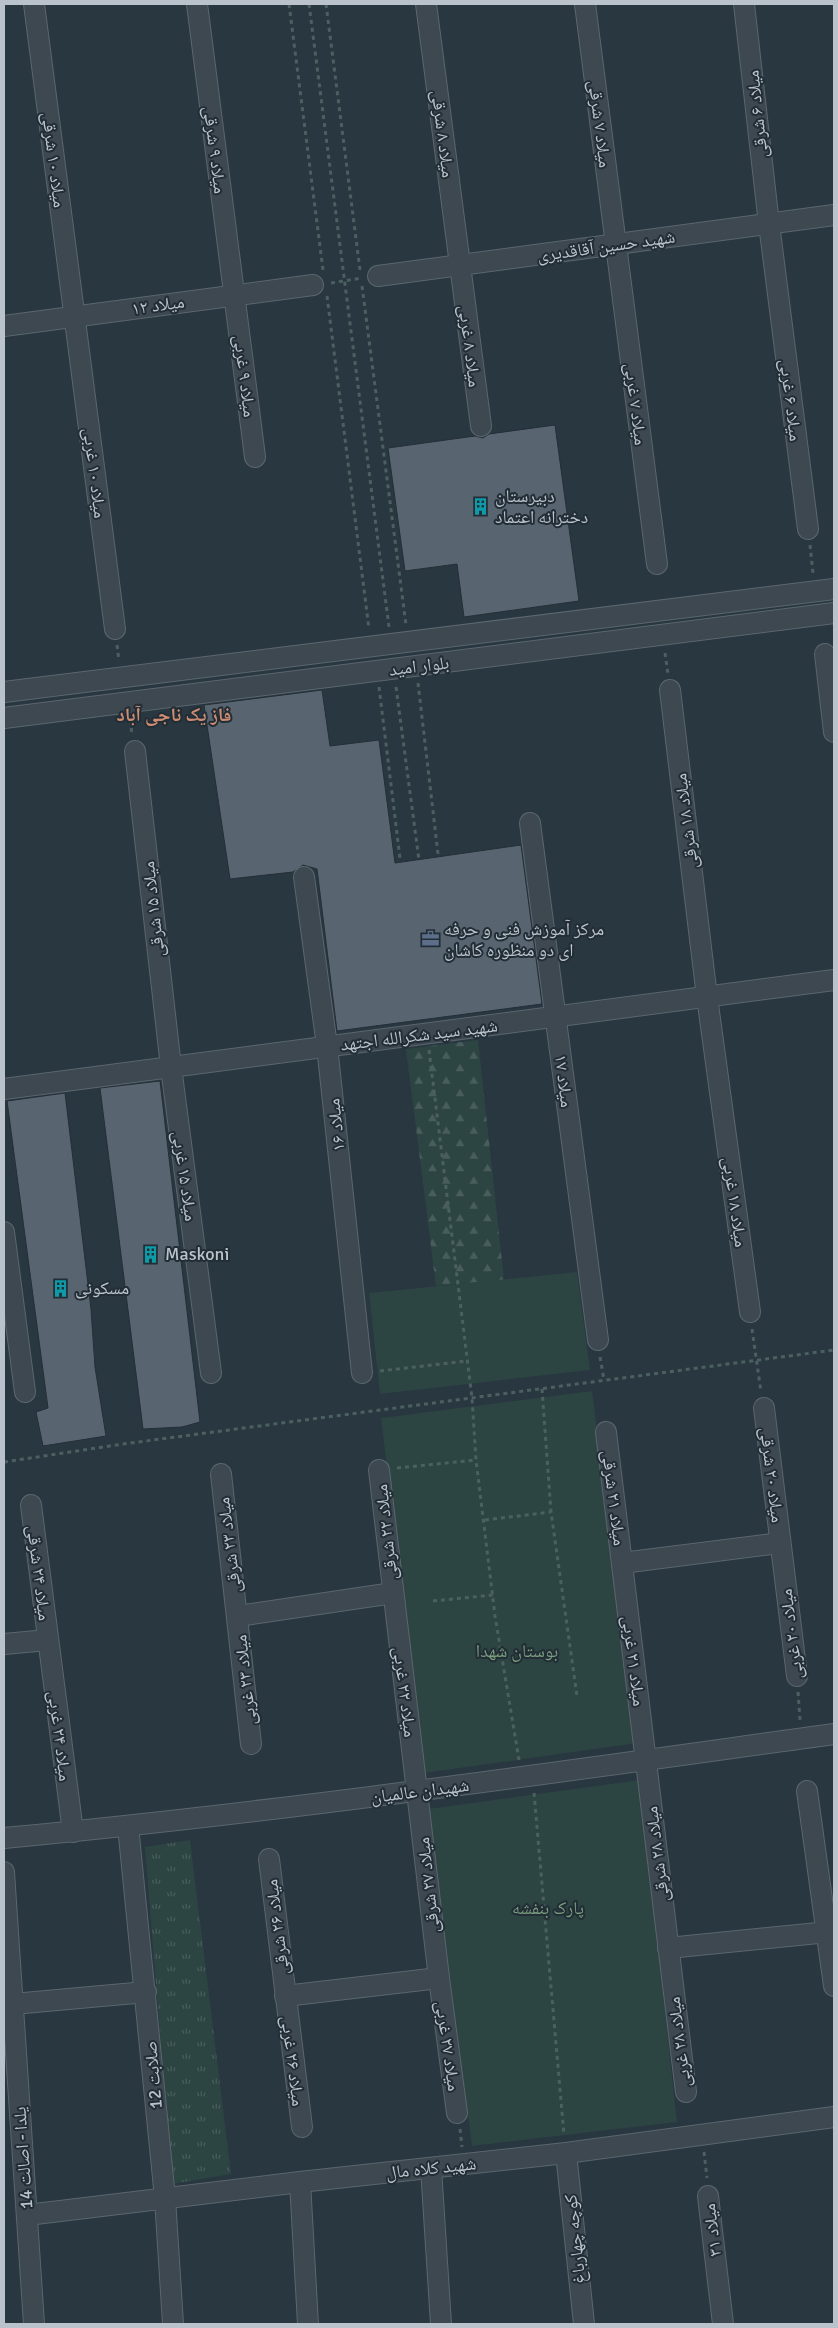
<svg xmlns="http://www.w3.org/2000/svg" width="838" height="2328" font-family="Signika,'Noto Naskh Arabic',sans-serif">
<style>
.grass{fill:url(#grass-tufts)}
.forest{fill:url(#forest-firs)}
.park{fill:#2c4442}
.building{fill:#586570;stroke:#242f38}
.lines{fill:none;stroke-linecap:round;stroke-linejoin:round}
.minor-casing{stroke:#5b666e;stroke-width:22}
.path{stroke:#4b605f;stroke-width:3;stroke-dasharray:4 4;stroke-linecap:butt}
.minor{stroke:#3d4851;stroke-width:20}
.labels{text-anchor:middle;stroke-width:4;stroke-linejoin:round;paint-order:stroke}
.street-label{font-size:18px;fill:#bac3cb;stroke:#222d36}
.poi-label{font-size:18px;fill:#bac3cb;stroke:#222d36;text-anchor:start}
.park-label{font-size:18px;fill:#7a9e7e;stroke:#222d36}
.neighbourhood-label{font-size:19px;font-weight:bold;fill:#ce8d72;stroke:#222d36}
</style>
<defs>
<pattern id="grass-tufts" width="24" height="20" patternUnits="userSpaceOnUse" patternTransform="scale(1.25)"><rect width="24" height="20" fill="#2c4442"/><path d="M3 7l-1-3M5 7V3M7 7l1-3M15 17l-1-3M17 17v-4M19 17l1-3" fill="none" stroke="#485d5c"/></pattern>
<pattern id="forest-firs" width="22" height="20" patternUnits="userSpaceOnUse" patternTransform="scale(1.25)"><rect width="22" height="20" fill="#2c4442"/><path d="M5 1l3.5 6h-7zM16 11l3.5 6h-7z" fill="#485d5c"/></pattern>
</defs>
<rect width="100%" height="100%" fill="#293741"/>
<polygon class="grass" points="190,1840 231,2174 172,2184 145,1847"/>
<polygon class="forest" points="478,1040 504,1280 436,1286 406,1049"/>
<g class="park">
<polygon points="577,1272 590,1370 380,1394 369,1293"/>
<polygon points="592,1391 637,1743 424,1773 381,1418"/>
<polygon points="640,1780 677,2122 472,2146 428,1809"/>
</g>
<g class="building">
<polygon points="555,425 579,601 464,617 457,564 405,571 388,448 475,436 483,438 489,434"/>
<polygon points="322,690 330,746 379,740 395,863 521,845 542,1004 337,1031 317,869 303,865 293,872 230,879 204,705"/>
<polygon points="160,1081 200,1422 182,1427 143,1429 100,1088"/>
<polygon points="65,1093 91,1309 95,1367 106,1436 43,1446 36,1412 48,1408 7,1101"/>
</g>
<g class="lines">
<defs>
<g id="minor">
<polyline points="34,4 115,629"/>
<polyline points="197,4 255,457"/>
<polyline points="426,4 481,426"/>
<polyline points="585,4 657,564"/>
<polyline points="744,4 769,224 808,529"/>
<polyline points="378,276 834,215"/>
<polyline points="4,326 313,285"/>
<polyline points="825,654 834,732"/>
<polyline points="670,690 707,997 750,1312"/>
<polyline points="4,692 834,589"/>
<polyline points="4,718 834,613"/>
<polyline points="135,751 171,1067 211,1373"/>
<polyline points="530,823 598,1340"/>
<polyline points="304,877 327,1046 362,1373"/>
<polyline points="4,1089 834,980"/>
<polyline points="4,1232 25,1392"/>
<polyline points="764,1408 797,1676"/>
<polyline points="606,1432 686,2092"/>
<polyline points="379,1470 439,1978 457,2113"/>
<polyline points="221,1474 251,1744"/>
<polyline points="31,1505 73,1832"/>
<polyline points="622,1563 780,1543"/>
<polyline points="238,1616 393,1593"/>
<polyline points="4,1644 48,1640"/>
<polyline points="807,1791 834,1986"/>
<polyline points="128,1826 165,2198 173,2324"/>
<path d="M4 1838C282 1812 558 1772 834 1734"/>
<polyline points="269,1859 302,2127"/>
<polyline points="4,1872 34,2324"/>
<polyline points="668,1948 828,1932"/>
<polyline points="285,1996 439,1978"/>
<polyline points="13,2004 146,1992"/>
<polyline points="566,2153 584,2324"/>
<polyline points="431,2168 441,2324"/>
<polyline points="300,2182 308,2324"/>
<polyline points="708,2196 723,2324"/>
<polyline points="27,2215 300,2182 566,2153 834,2117"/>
</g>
</defs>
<use href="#minor" class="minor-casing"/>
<g class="path">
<polyline points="289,4 323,270"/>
<polyline points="309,4 389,627"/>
<polyline points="326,4 360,270"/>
<polyline points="331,283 362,278"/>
<polyline points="362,286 406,625"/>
<polyline points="327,296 369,629"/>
<polyline points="810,545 813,573"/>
<polyline points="117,645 119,661"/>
<polyline points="665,653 668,674"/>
<polyline points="418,683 438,854"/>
<polyline points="379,687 400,858"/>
<polyline points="396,687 419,860"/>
<polyline points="130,720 132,734"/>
<polyline points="429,1050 472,1398 476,1460 495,1616 519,1760"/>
<polyline points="752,1329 761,1392"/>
<polyline points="600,1357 604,1380"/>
<polyline points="380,1371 467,1361"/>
<polyline points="542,1389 551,1512 577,1696"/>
<polyline points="4,1462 123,1444 834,1350"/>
<polyline points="397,1468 476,1460"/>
<polyline points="485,1520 551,1512"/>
<polyline points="433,1601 493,1595"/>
<polyline points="798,1692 800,1720"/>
<polyline points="534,1793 564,2135"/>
<polyline points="460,2129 462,2147"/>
<polyline points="704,2152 707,2178"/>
</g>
<use href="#minor" class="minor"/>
</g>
<defs>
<symbol id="building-bare" viewBox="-9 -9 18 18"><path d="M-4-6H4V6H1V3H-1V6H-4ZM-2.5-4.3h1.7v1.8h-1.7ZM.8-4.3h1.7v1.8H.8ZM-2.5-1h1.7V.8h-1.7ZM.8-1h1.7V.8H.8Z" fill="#0f9aa8" stroke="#222d36" stroke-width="2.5" paint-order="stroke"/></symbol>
<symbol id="office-bare" viewBox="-9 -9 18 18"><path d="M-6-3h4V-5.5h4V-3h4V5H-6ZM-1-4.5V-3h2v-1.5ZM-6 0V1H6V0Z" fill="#5c6f8a" stroke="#222d36" stroke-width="2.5" paint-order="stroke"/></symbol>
</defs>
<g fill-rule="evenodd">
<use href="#building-bare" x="468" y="494" width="25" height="25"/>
<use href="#office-bare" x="418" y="926" width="25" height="25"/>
<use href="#building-bare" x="138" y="1242" width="25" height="25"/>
<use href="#building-bare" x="48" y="1276" width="25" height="25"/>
</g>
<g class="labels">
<g class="street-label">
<text transform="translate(757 114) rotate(-96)" y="6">میلاد ۶ شرقی</text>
<text transform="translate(600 124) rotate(83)" y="6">میلاد ۷ شرقی</text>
<text transform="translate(443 134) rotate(83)" y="6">میلاد ۸ شرقی</text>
<text transform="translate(215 150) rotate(83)" y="6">میلاد ۹ شرقی</text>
<text transform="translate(54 160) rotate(83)" y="6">میلاد ۱۰ شرقی</text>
<text transform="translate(606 246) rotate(-8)" y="6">شهید حسین آقاقدیری</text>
<text transform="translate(158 305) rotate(-8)" y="6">میلاد ۱۲</text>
<text transform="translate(470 346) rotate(83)" y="6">میلاد ۸ غربی</text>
<text transform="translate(245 376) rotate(83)" y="6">میلاد ۹ غربی</text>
<text transform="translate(791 400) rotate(83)" y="6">میلاد ۶ غربی</text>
<text transform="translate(636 404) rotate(83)" y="6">میلاد ۷ غربی</text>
<text transform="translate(95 473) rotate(83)" y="6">میلاد ۱۰ غربی</text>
<text transform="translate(419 666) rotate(-7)" y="6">بلوار امید</text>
<text transform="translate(686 821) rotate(-97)" y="6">میلاد ۱۸ شرقی</text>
<text transform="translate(153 909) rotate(-96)" y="6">میلاد ۱۵ شرقی</text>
<text transform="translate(419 1035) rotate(-7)" y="6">شهید سید شکرالله اجتهد</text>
<text transform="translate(564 1081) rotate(83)" y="6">میلاد ۱۷</text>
<text transform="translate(336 1125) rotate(-96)" y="6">میلاد ۱۶</text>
<text transform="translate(185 1176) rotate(82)" y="6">میلاد ۱۵ غربی</text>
<text transform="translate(735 1202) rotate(82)" y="6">میلاد ۱۸ غربی</text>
<text transform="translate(772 1475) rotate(83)" y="6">میلاد ۲۰ شرقی</text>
<text transform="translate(614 1498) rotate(83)" y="6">میلاد ۲۱ شرقی</text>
<text transform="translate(386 1532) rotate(-96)" y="6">میلاد ۲۲ شرقی</text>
<text transform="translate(229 1545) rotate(-97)" y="6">میلاد ۲۳ شرقی</text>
<text transform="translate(39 1573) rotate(83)" y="6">میلاد ۲۴ شرقی</text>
<text transform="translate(791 1634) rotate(-97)" y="6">میلاد ۲۰ غربی</text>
<text transform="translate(634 1661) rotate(83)" y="6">میلاد ۲۱ غربی</text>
<text transform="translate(245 1680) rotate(-96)" y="6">میلاد ۲۳ غربی</text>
<text transform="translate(405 1692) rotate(83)" y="6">میلاد ۲۲ غربی</text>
<text transform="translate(60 1736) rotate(83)" y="6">میلاد ۲۴ غربی</text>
<text transform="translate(420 1791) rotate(-7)" y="6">شهیدان عالمیان</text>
<text transform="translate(657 1854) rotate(-97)" y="6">میلاد ۲۸ شرقی</text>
<text transform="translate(428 1885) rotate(-96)" y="6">میلاد ۲۷ شرقی</text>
<text transform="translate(277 1927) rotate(-97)" y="6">میلاد ۲۶ شرقی</text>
<text transform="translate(679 2042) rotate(-97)" y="6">میلاد ۲۸ غربی</text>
<text transform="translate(448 2046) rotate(82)" y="6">میلاد ۲۷ غربی</text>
<text transform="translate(293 2061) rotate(83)" y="6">میلاد ۲۶ غربی</text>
<text transform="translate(153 2075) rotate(-95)" y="6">صلابت 12</text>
<text transform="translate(23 2158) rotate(-94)" y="6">یلدا - اصالت 14</text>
<text transform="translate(431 2168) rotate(-6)" y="6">شهید کلاه مال</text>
<text transform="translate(712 2230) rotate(-97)" y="6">میلاد ۳۱</text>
<text transform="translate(575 2239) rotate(-96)" y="6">کوچه چهارباغ</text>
</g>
<g class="poi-label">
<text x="495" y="502">دبیرستان<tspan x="495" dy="21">دخترانه اعتماد</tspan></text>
<text x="444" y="935">مرکز آموزش فنی و حرفه<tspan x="444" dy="21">ای دو منظوره کاشان</tspan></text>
<text x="165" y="1260">Maskoni</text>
<text x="75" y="1294">مسکونی</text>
</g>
<g class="park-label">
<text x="517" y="1657">بوستان شهدا</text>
<text x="548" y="1914">پارک بنفشه</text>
</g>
<g class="neighbourhood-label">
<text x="174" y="721">فاز یک ناجی آباد</text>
</g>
</g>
<rect width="838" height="2328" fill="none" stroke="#bac3cb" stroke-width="10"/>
</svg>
